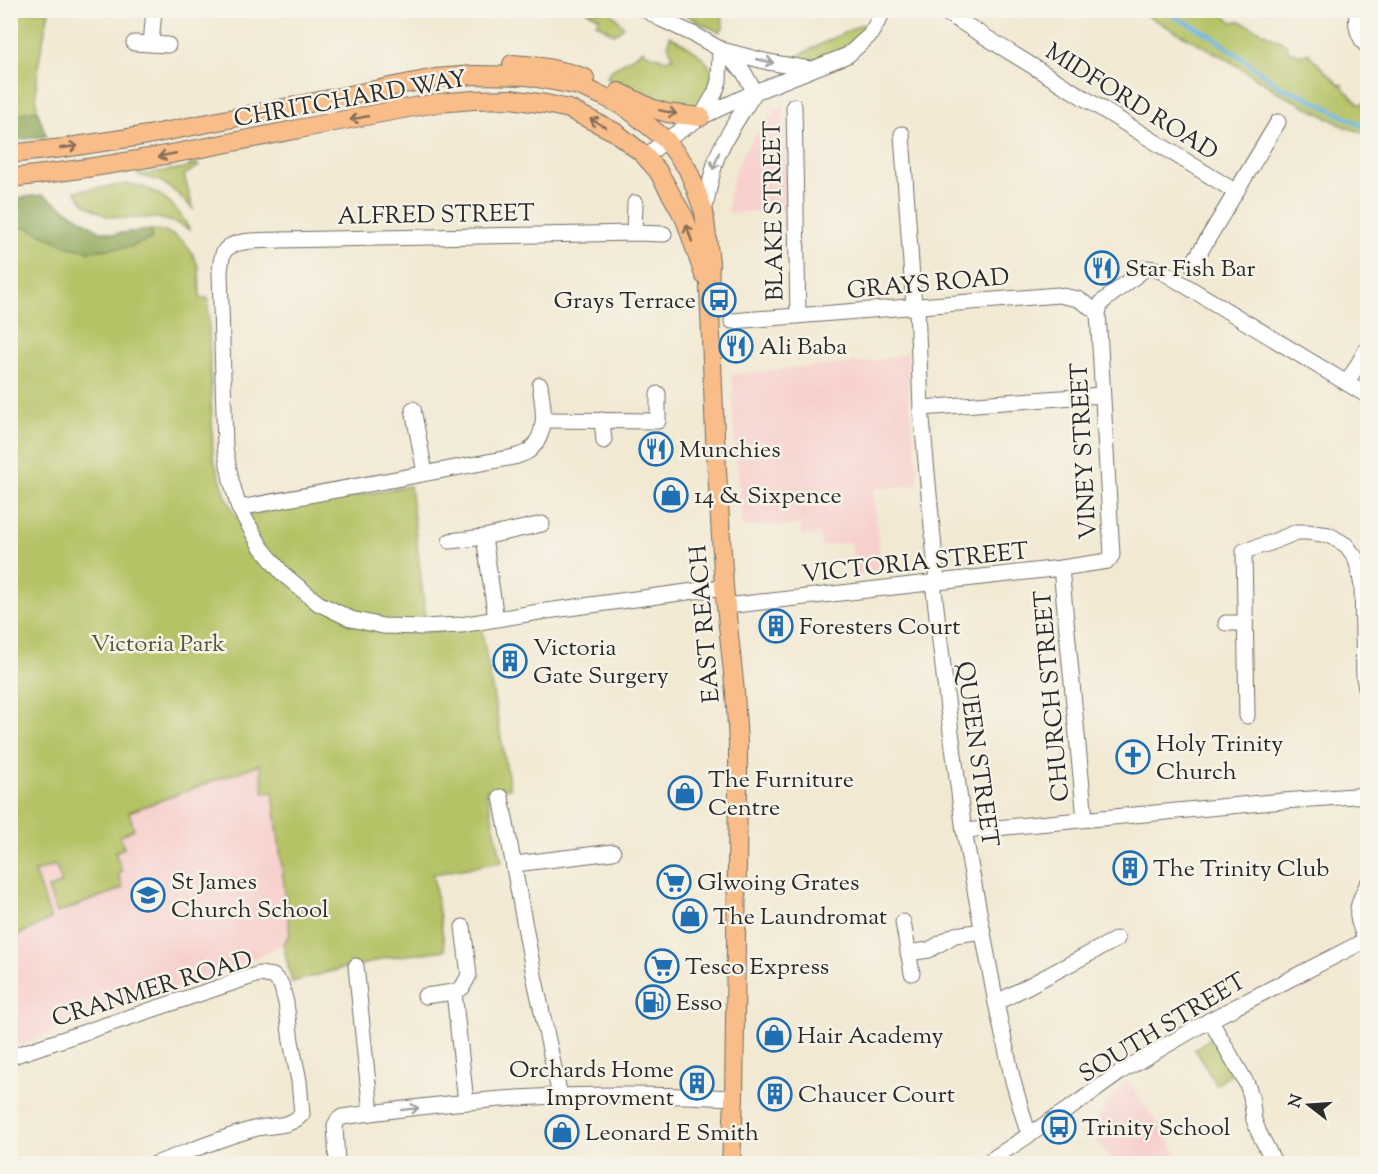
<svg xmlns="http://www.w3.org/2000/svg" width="1378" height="1174" font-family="'Sorts Mill Goudy',serif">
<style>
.built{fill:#f7d0cd}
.green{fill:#b5c366;stroke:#707748;stroke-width:1.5}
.forest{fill:#90a95b;stroke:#5e6a43;stroke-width:1.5}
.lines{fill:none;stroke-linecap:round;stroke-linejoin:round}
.stream{stroke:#6ab5e3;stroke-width:4.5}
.minor-casing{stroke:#716e66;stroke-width:17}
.major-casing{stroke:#716e66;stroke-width:20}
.minor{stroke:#fff;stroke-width:15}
.major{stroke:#f8bd89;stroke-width:18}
.oneway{stroke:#a0a0a0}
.oneway2{stroke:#876d55}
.labels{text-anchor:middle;stroke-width:5;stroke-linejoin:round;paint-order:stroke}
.street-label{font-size:24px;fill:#2b2b2b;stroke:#f7f3e8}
.poi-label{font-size:24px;fill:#2b2b2b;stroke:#f7f3e8;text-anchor:start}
.park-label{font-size:24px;fill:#54593d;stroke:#f7f3e8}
</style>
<rect width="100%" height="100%" fill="#f7f3e8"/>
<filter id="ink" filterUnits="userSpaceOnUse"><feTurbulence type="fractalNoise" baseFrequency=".0167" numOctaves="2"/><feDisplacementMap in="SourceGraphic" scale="12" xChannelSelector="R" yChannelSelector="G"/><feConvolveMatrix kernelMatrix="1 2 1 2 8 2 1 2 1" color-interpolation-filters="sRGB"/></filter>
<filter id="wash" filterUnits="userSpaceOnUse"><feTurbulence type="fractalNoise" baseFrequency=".008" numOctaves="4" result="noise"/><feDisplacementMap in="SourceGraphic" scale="24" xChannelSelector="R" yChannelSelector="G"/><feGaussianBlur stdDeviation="1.35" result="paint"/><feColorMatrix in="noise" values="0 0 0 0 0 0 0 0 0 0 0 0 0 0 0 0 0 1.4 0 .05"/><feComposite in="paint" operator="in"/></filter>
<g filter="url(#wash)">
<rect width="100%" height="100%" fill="#f2e9d3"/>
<g class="built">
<polygon points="784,104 786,210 728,213 729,193 735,172 744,152 762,125"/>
<polygon points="908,353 909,399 919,485 873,489 881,572 856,575 851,542 822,546 819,534 802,537 800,525 777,527 777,524 742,527 733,416 732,375 789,368 868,362"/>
<polygon points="261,764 264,793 273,792 290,935 283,944 250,961 11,1048 11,855"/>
<polygon points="1128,1081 1174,1148 1185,1163 1113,1163 1094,1135 1103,1128 1097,1120 1101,1113 1111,1097"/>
</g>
<g class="green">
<path d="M10 11H49C43 42 33 77 37 109 39 118 43 128 46 136L11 141Z"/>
<polygon points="586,11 610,11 624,27 614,34 596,23 600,18"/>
<polygon points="680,11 722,11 723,27 720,32 700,23"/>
<polygon points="1138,11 1217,11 1233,22 1240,21 1286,44 1289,51 1303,56 1308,52 1313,59 1340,85 1342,84 1345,90 1359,104 1367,103 1367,134 1345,127 1296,101 1286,97 1225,58"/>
<path d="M862 24 867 28C843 51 822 65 787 61Z"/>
<path d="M670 36C689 47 707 56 715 77L703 102 691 108 679 110 625 88 607 78 609 72 643 50C651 58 656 54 665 60L673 58 668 44Z"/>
<polygon points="196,163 199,166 184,175 193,209 179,195 161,181 137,175 185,168"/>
<path d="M128 184C160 189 174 202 190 230L174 222 157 218H126L106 216 85 204 75 191Z"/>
<path d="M43 195 98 230 113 234 152 230 164 231 175 236 184 242 192 253 199 268 200 298H208L213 457 226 496 236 517 410 486 425 612V632L481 626 510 788 486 790 502 862 433 874 445 950 385 958 366 964 343 968 292 982 283 944 290 935 273 792 264 793 260 764 129 812 134 829 120 836 124 848 115 852 122 872 118 873 123 888 57 913 48 889 62 883 56 865 34 872 51 919C37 924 25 933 11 938L10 199Z"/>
<polygon points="1213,1036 1233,1073 1216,1085 1195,1049"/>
</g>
<g class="forest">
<polygon points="37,110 46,136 11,141 11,115"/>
<polygon points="43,195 98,230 113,234 152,230 151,239 130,247 89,251 69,247 29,228 11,227 11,199"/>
</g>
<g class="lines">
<polyline class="stream" points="1161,10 1209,34 1282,88 1303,95 1368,129"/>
</g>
</g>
<g filter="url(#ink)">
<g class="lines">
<defs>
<g id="minor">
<polyline points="154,10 151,44 168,45"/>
<polyline points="646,10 661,19 695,35 720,49 743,71 755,92"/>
<polyline points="942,10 1236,192"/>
<path d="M1358 10C1354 23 1358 38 1368 47"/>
<polyline points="134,43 151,44"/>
<polyline points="722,50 768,62 810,69"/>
<polyline points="794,106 798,316"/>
<polyline points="701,117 715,93 719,81 720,49"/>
<polyline points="902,134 914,307"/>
<polyline points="645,157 666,140 701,117 755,92 848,55 870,35 884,10"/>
<path d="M704 212C708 194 711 175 717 157 726 134 742 113 755 92"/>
<polyline points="634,233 635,203"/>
<path d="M664 234 634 233 280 240C266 241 232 238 224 252 221 257 221 265 220 271L225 448 231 480 239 508 261 547 283 574 318 603 351 619 383 626 422 627 461 625 539 612 724 587"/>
<polyline points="1192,265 1278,122"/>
<polyline points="917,307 921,408 937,581"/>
<polyline points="1098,312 1102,302 1146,268 1155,269 1163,272 1368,396"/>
<polyline points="1347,383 1368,347"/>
<polyline points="921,408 1102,395"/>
<polyline points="413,409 425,473"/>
<polyline points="544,420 658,421 658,394"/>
<polyline points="602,420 604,441"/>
<path d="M239 508 514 457C520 455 528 453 531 449 549 431 543 407 540 385"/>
<polyline points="484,537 542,524"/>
<polyline points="450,541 484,537 496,619"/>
<polyline points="1061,568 1085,819"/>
<polyline points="933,582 948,709 964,831 996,1003 1013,1081 1026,1126 1031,1134"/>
<polyline points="726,606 1061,568 1108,561 1112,555 1098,312 1078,299 1058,295 732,321"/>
<polyline points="1226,623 1245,623"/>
<polyline points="1247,716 1244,551 1270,543 1297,532 1307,532 1329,535 1346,545 1355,557 1359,570 1362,586 1364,678 1368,697"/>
<polyline points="501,797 534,975 560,1096"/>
<polyline points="964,831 1283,801 1368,795"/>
<polyline points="515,864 613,852"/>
<polyline points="903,922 912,973"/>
<path d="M1366 940C1354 915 1355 908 1368 883"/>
<polyline points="908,953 929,950 955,935 983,931"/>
<polyline points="356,966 371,1113"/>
<polyline points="454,992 466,1102"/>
<polyline points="425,996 454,992 462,988 469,975 463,927"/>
<polyline points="996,1003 1117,939"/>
<polyline points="1210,1020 1247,1084 1251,1096 1254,1120 1259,1133 1275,1164"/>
<path d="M10 1057 259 974 273 976 281 984 286 1003 291 1041 299 1081 302 1114C291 1127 274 1125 258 1128 224 1136 189 1152 155 1164"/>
<path d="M337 1164 335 1125 338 1120 342 1117C414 1107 487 1098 560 1096 618 1094 676 1095 734 1098"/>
<polyline points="985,1164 1076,1104 1122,1071 1210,1020 1368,939"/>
</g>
<g id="major">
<path d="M512 64C539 65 560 69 585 78"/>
<polyline points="619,92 651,108 667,113 701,117"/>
<polyline points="10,154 63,148 148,135 435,78 473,75 527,76 579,86 603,96 628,109 666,140 687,168 693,182 704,212 710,262 709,288 715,436 724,587 735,692 738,744 738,787 734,1098 731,1164"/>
<path d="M10 178C154 163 294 127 437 103L474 100 511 99 546 104 569 109 615 132 642 153 658 171 685 219 704 275"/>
</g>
</defs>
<use href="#minor" class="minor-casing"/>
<use href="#major" class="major-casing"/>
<use href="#minor" class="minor"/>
<use href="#major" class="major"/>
</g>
<defs><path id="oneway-shaft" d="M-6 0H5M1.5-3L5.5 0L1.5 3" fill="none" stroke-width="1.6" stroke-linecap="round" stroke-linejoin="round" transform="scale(1.5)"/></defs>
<g class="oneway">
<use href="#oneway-shaft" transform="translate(765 61) rotate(13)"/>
<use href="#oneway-shaft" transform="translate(716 161) rotate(110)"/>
<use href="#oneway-shaft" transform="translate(410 1109) rotate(-7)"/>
</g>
<g class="oneway2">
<use href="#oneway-shaft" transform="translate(668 112) rotate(12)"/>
<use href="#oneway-shaft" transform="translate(359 118) rotate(169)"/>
<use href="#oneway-shaft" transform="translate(598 123) rotate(-152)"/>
<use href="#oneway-shaft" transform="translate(69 147) rotate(-8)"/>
<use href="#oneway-shaft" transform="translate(167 155) rotate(169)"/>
<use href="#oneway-shaft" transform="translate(689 233) rotate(-109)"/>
</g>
</g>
<defs>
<symbol id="restaurant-ring" viewBox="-11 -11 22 22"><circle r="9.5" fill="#f7f3e8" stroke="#1f6fb2" stroke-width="1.5"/><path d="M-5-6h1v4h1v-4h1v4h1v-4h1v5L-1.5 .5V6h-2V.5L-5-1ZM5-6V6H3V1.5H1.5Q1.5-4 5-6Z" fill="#1f6fb2"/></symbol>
<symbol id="bus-ring" viewBox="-11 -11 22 22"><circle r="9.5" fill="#f7f3e8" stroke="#1f6fb2" stroke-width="1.5"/><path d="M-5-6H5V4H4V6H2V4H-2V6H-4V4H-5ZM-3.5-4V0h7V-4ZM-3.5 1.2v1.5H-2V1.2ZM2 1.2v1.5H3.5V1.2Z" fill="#1f6fb2"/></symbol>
<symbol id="shop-ring" viewBox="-11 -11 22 22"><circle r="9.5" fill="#f7f3e8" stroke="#1f6fb2" stroke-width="1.5"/><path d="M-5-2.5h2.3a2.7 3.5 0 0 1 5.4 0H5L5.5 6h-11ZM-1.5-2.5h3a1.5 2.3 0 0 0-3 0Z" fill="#1f6fb2"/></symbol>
<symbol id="building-ring" viewBox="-11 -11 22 22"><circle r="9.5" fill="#f7f3e8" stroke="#1f6fb2" stroke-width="1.5"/><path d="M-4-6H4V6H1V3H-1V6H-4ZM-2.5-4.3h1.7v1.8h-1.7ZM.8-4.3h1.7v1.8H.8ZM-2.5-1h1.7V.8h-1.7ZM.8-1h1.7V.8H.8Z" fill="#1f6fb2"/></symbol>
<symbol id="church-ring" viewBox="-11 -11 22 22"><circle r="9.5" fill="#f7f3e8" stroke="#1f6fb2" stroke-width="1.5"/><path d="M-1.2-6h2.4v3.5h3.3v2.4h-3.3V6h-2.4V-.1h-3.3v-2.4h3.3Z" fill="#1f6fb2"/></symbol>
<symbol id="supermarket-ring" viewBox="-11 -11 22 22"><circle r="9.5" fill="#f7f3e8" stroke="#1f6fb2" stroke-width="1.5"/><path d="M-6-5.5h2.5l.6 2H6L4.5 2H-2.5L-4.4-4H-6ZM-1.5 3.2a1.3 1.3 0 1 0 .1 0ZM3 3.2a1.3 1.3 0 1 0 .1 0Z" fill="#1f6fb2"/></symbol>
<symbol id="school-ring" viewBox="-11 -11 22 22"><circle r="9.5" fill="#f7f3e8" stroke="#1f6fb2" stroke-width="1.5"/><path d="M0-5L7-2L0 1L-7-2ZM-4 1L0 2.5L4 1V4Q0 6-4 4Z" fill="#1f6fb2"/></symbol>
<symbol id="fuel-ring" viewBox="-11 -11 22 22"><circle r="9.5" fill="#f7f3e8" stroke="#1f6fb2" stroke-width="1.5"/><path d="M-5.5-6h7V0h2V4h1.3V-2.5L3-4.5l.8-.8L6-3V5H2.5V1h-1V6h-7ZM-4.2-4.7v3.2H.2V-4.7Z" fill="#1f6fb2"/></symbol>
</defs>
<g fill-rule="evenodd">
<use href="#restaurant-ring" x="1083" y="249" width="38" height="38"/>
<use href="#bus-ring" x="700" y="281" width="38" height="38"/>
<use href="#restaurant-ring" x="717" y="327" width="38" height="38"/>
<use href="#restaurant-ring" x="637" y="430" width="38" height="38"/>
<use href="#shop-ring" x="652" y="476" width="38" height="38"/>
<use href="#building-ring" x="757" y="607" width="38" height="38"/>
<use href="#building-ring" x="491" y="642" width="38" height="38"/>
<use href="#church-ring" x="1114" y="738" width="38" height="38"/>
<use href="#shop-ring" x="666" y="774" width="38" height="38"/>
<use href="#building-ring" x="1111" y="849" width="38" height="38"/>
<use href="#supermarket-ring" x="655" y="863" width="38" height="38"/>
<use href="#school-ring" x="129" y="876" width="38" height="38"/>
<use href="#shop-ring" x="671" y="897" width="38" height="38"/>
<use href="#supermarket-ring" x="643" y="947" width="38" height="38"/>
<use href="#fuel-ring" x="634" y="983" width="38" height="38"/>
<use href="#shop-ring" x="755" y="1016" width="38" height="38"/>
<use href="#building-ring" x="678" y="1064" width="38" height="38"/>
<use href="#building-ring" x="756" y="1075" width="38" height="38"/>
<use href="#bus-ring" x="1040" y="1108" width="38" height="38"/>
<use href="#shop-ring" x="543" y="1113" width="38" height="38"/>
</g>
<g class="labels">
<g class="street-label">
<text transform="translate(350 98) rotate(-10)" y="8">CHRITCHARD WAY</text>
<text transform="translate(1132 101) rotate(32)" y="8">MIDFORD ROAD</text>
<text transform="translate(773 211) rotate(-91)" y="8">BLAKE STREET</text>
<text transform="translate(436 214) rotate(-1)" y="8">ALFRED STREET</text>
<text transform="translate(928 283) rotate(-5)" y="8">GRAYS ROAD</text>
<text transform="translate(1083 451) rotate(-93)" y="8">VINEY STREET</text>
<text transform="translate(915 562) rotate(-6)" y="8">VICTORIA STREET</text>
<text transform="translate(704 624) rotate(-95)" y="8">EAST REACH</text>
<text transform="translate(1051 696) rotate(-95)" y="8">CHURCH STREET</text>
<text transform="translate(978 754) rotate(82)" y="8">QUEEN STREET</text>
<text transform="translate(152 988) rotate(-17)" y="8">CRANMER ROAD</text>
<text transform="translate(1162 1027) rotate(-31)" y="8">SOUTH STREET</text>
</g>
<g class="poi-label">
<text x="1125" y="276">Star Fish Bar</text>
<text x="696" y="308" text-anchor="end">Grays Terrace</text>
<text x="759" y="354">Ali Baba</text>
<text x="679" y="457">Munchies</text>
<text x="694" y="503">14 &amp; Sixpence</text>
<text x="799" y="634">Foresters Court</text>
<text x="533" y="655">Victoria<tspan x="533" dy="28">Gate Surgery</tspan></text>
<text x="1156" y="751">Holy Trinity<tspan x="1156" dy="28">Church</tspan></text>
<text x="708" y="787">The Furniture<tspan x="708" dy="28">Centre</tspan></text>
<text x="1153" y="876">The Trinity Club</text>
<text x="171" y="889">St James<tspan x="171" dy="28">Church School</tspan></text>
<text x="697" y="890">Glwoing Grates</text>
<text x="713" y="924">The Laundromat</text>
<text x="685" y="974">Tesco Express</text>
<text x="676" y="1010">Esso</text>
<text x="797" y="1043">Hair Academy</text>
<text x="674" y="1077" text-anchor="end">Orchards Home<tspan x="674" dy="28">Improvment</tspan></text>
<text x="798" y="1102">Chaucer Court</text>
<text x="1082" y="1135">Trinity School</text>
<text x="585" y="1140">Leonard E Smith</text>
</g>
<g class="park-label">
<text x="158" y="651">Victoria Park</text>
</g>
</g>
<rect width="1378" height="1174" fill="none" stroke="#f7f3e8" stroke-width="36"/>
<g transform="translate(1309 1105) rotate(287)" stroke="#f7f3e8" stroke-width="4.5" paint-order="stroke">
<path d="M0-4.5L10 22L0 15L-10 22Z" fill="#2b2b2b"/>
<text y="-9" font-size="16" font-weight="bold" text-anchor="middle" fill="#2b2b2b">N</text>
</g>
</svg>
